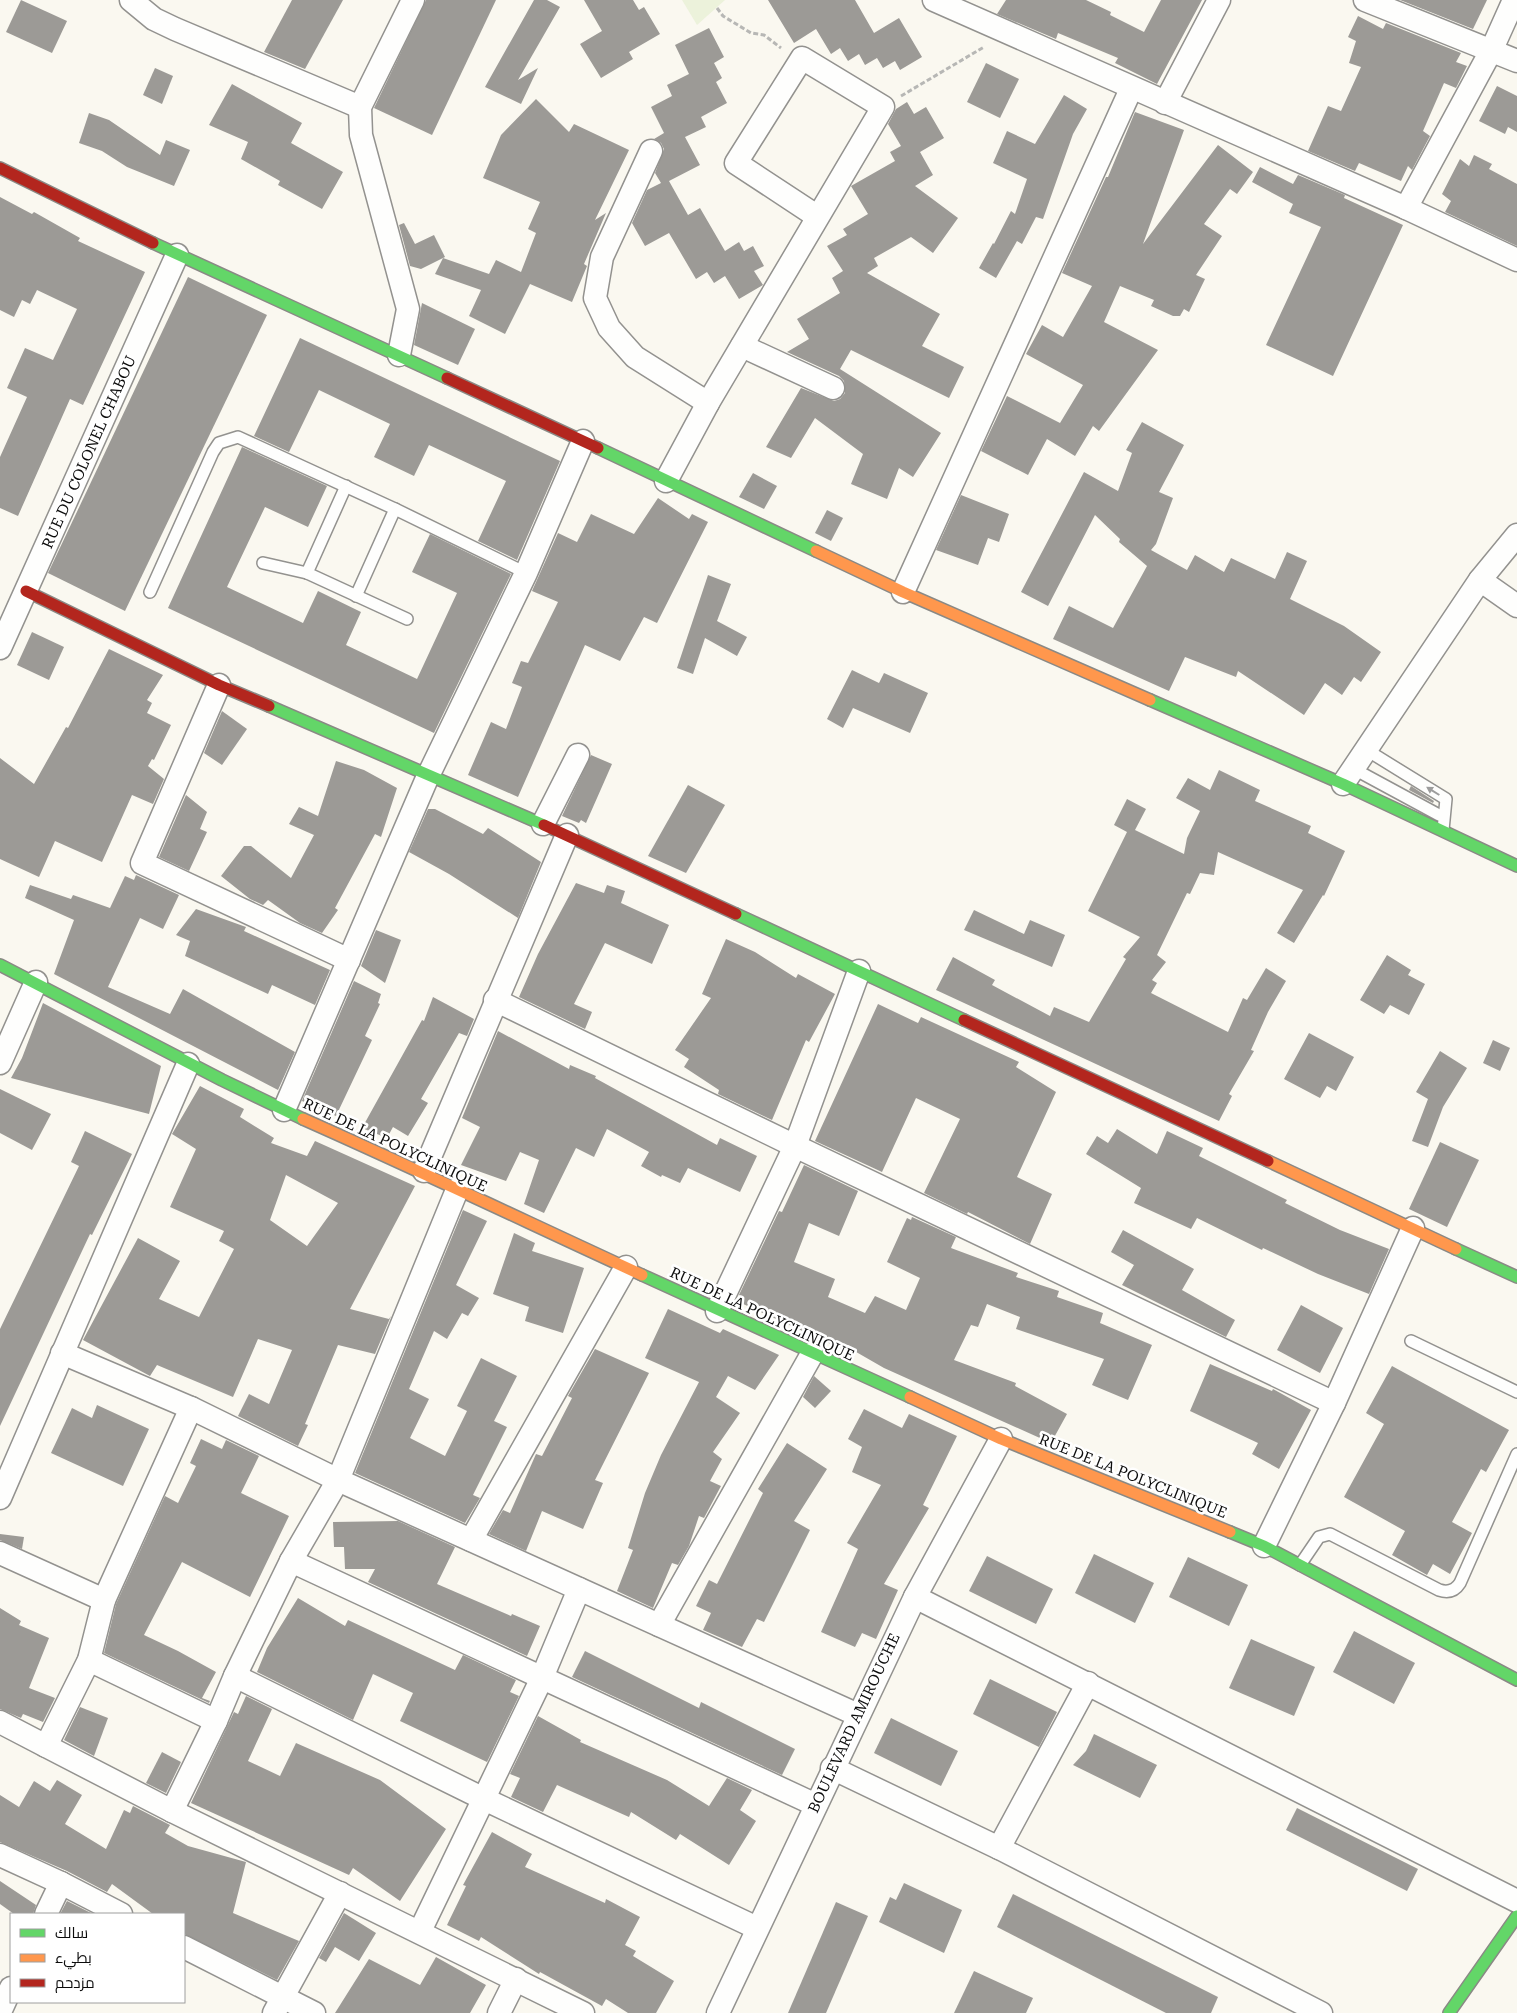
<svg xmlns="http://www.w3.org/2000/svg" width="1517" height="2013" font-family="'Roboto Serif',Cairo,serif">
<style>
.pitch{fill:#ecf2db}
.building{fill:#9c9a96;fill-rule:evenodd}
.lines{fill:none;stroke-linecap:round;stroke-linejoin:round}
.lane-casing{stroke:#93928f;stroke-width:14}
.street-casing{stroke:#93928f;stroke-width:25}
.fast-casing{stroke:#8a8985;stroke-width:14}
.slow-casing{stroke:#8a8985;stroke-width:14}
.jam-casing{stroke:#8a8985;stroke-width:14}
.path{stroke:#b7b7b5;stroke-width:3;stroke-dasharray:5 2.5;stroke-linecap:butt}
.lane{stroke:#fefefd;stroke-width:11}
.street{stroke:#fefefd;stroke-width:22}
.fast{stroke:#63d668;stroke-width:11}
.slow{stroke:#ff974d;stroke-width:11}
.jam{stroke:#b3261e;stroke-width:11}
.oneway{fill:#9d9d9d}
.labels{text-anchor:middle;stroke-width:5;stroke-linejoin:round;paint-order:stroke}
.street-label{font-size:15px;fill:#0c0c0c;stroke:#fff}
</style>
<rect width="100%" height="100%" fill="#faf8f0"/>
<polygon class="pitch" points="682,0 725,0 697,25"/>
<g class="building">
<polygon points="21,0 67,21 52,53 6,32"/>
<polygon points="292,0 343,0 305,69 264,52"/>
<polygon points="426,0 496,0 432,135 374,108"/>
<polygon points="534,0 547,0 560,7 518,80 538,68 521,104 485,87"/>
<polygon points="584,0 633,0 639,10 644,7 660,34 629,52 633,59 601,78 580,44 602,31"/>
<polygon points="768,0 855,0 874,33 899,18 922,57 900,70 895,61 883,68 877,58 865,65 859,54 848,61 840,48 831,54 816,29 794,43"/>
<polygon points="1006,0 1086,0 1111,12 1110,15 1144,32 1161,0 1202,0 1157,84 1115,63 1118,58 1058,33 1056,39 997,14"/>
<polygon points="1400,0 1487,0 1473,29"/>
<polygon points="1358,16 1383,29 1386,23 1461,53 1456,62 1467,66 1456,88 1444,83 1423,131 1430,136 1412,170 1408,166 1401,181 1359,163 1355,171 1308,151 1328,106 1341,111 1361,67 1349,63 1356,41 1348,37"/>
<polygon points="709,28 724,57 714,63 722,78 716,82 727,103 701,117 706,127 685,137 700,165 669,181 688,215 700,208 725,251 739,242 744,251 753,246 764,266 754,271 763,285 739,299 725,276 714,283 707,272 696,279 669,233 645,246 632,223 647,190 661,183 655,173 664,149 661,143 654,139 664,133 651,107 672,96 667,85 689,74 675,45"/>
<polygon points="986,63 1019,79 1000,118 967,102"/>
<polygon points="155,68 173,76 162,104 143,95"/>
<polygon points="232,84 302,123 291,143 343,172 322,209 278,185 280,181 241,159 248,142 209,125"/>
<polygon points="1497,86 1517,96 1517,132 1508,127 1505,134 1479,121"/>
<polygon points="1064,95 1087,109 1073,134 1043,219 1036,217 1022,244 1017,241 996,278 979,268 993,243 994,244 1011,211 1015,214 1027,179 993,163 1007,131 1035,144"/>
<polygon points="536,99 569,132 574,124 629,150 595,220 606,213 584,264 587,266 572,302 530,284 505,334 469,316 481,290 435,274 443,258 489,274 496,260 521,272 536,233 528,229 540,202 483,178 501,135"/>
<polygon points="907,102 914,114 926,107 944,138 920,152 933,175 915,186 958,218 933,253 911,237 874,258 878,266 867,273 940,314 922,346 964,367 949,398 851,350 840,369 941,433 913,477 899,468 887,499 851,484 863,454 815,418 791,458 766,447 801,388 834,401 840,399 845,393 844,381 839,376 787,352 809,339 797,319 840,293 832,278 843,271 827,246 847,235 843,229 868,214 851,186 895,161 890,152 901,146 888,124 896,109"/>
<polygon points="1135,112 1184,130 1143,244 1218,145 1253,172 1237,194 1230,189 1204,224 1222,236 1196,275 1205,279 1189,312 1184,309 1180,316 1173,316 1151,306 1154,300 1120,286 1104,322 1158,350 1099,431 1093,426 1075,456 1047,439 1028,475 981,451 1007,396 1060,423 1083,385 1026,354 1042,325 1063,337 1092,286 1062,273 1106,177 1108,177"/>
<polygon points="89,113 109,120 160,155 166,140 190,150 174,186 127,167 102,151 79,143"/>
<polygon points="1474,155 1492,164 1489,169 1517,184 1517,246 1445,212 1451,201 1442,194 1460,159 1469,166"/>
<polygon points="1260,167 1293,184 1298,175 1345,195 1344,198 1403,225 1333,376 1266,345 1321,227 1289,213 1293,204 1252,182"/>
<polygon points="0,197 32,214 34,212 80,238 78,241 145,272 83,405 70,399 18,516 0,508 0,457 27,397 7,388 25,348 53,360 77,309 37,290 30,304 22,300 14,317 0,310"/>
<polygon points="404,223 415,244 434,235 445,257 421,269 410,266 399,225"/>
<polygon points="188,277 267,315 125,611 48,573"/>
<polygon points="422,303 475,329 458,365 414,345"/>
<polygon points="300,338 560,461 517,560 478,541 506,481 429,445 414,476 374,457 390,424 319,390 289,452 254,436"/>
<polygon points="1142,422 1184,445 1159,492 1173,498 1156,544 1151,550 1187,570 1195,555 1224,572 1231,558 1275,579 1287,552 1307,561 1290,599 1344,626 1381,652 1361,682 1354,677 1342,695 1325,683 1304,715 1238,671 1236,677 1185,657 1169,691 1053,639 1069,606 1113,628 1147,566 1119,542 1120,539 1095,515 1048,606 1021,592 1084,472 1118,491 1132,453 1126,450"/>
<polygon points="242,447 327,486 308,527 265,507 227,587 303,623 318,591 361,612 346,645 417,679 457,593 412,572 430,534 511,574 434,733 168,608"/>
<polygon points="753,473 777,486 764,509 739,497"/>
<polygon points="961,495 1009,514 999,542 988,538 978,565 936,550"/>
<polygon points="658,498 689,519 692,514 708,522 657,623 644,617 620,661 585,645 518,797 468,775 491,722 506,729 522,687 512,683 521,661 528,663 558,602 532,591 558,533 577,542 591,514 634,534"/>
<polygon points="827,510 843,518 831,541 815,533"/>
<polygon points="708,575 731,584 717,621 747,637 737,656 705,638 693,674 677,668"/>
<polygon points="32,632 64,647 49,680 17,665"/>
<polygon points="109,649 163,675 147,700 152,703 147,713 171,725 154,760 152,759 148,766 164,779 153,804 132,795 102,862 55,841 39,877 0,859 0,758 34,784 66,727 68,728"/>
<polygon points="852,670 879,683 884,673 928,693 910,733 853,708 843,728 827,719"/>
<polygon points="222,711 247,729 222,765 204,753"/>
<polygon points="591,755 612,764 586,823 581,820 579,823 562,816"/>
<polygon points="336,761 364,770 397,788 381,837 375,834 335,908 338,910 322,933 300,923 268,900 263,905 250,899 221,876 244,846 251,846 291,878 314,835 289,824 299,807 318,816"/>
<polygon points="1219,770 1260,790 1255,801 1311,826 1308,833 1345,851 1324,896 1323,895 1294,943 1277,933 1303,890 1218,852 1214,875 1200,873 1190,894 1187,893 1157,955 1166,962 1152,980 1157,983 1151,993 1228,1032 1243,998 1247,1000 1266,968 1286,981 1268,1012 1251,1050 1254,1051 1229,1094 1232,1096 1219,1121 936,990 953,957 995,980 992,985 1050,1016 1054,1007 1089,1022 1126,959 1123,957 1140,937 1088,911 1127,832 1114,825 1127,799 1146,809 1135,830 1184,854 1187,838 1200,811 1176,798 1188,778 1210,790"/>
<polygon points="688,785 725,805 686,873 648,856"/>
<polygon points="1411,786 1434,801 1433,803 1409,790"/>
<polygon points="186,795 207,812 200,829 207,832 189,871 159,857"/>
<polygon points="428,809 435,809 483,834 488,828 541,862 518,918 449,874 409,852"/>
<polygon points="136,875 179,895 163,929 140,918 108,987 170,1014 183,989 295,1052 278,1090 54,974 74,920 25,898 30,885 71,899 73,895 110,908 125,876 134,880"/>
<polygon points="576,883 604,893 607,885 625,891 621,903 669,925 652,964 605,943 574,1004 592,1012 585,1029 519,997 538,954"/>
<polygon points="196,909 246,927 244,931 330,970 315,1005 272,985 268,994 185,956 190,941 176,935"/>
<polygon points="974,910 1024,934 1030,920 1065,935 1052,967 964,930"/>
<polygon points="376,930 401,940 385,983 361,966"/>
<polygon points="726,939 755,952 796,978 798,974 835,994 809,1042 806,1040 772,1120 718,1094 719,1090 684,1067 689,1059 675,1050 711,998 702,994"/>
<polygon points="1387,955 1411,970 1408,975 1425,984 1409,1015 1390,1005 1384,1014 1360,1000"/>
<polygon points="354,981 381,994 378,1003 380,1004 365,1036 372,1040 336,1116 302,1101"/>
<polygon points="433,997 474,1019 467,1036 459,1033 421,1099 428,1103 408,1136 393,1127 387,1138 362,1128 422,1020 424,1021"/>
<polygon points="43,1003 161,1066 149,1114 11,1078 22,1058"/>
<polygon points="878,1004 918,1023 921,1017 1019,1062 1016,1067 1056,1092 1017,1177 1052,1194 1030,1244 968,1212 967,1214 924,1193 960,1119 916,1098 882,1172 815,1141"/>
<polygon points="498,1031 569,1069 570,1065 596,1076 595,1078 717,1145 720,1138 757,1156 740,1192 688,1168 680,1183 662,1175 661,1177 641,1166 649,1152 607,1129 594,1157 576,1148 544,1213 524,1204 539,1160 520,1152 506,1181 461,1165 480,1127 462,1118"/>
<polygon points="1309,1033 1354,1057 1336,1091 1327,1086 1320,1098 1284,1079"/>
<polygon points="1493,1040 1510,1048 1500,1071 1483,1063"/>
<polygon points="1440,1051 1467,1068 1443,1107 1428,1147 1412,1141 1428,1099 1416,1092"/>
<path d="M200 1086 244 1109 240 1117 274 1138 271 1143 307 1156 315 1141 415 1186 350 1309 389 1319 391 1316 375 1354 338 1345 305 1424 308 1425 298 1446 238 1416 249 1394 269 1404 292 1350 258 1339 233 1397 157 1365 150 1376 83 1340 138 1238 180 1261 159 1299 199 1317 234 1249 219 1241 224 1231 170 1207 196 1149 172 1134ZM286 1175 338 1203 307 1246 270 1220Z"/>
<polygon points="0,1089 51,1114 32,1150 0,1133"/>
<polygon points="1117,1129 1157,1154 1167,1131 1203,1148 1199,1156 1287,1200 1285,1203 1340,1230 1389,1249 1369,1294 1318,1274 1263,1248 1262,1250 1197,1218 1191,1229 1134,1203 1141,1188 1086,1154 1097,1136 1108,1143"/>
<polygon points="85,1131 132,1154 92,1235 90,1234 0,1426 0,1329 79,1166 71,1162"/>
<polygon points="1440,1142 1479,1160 1447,1227 1409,1209"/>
<polygon points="804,1165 858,1191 839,1236 809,1223 794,1262 835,1279 828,1297 865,1313 875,1296 906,1310 920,1278 887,1262 907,1218 911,1220 912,1217 956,1237 951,1248 1018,1273 1016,1277 1059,1291 1057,1297 1103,1313 1100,1323 1152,1345 1128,1400 1092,1385 1104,1359 1016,1329 1020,1317 987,1304 978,1327 971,1325 954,1360 1016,1383 1015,1386 1067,1414 1051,1443 884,1368 844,1345 842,1349 741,1303 744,1298 739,1295 779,1211 782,1212"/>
<polygon points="463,1210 487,1221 456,1285 479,1298 468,1316 462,1313 447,1339 434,1331 409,1389 429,1399 410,1438 445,1456 467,1411 457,1406 481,1358 517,1376 494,1421 507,1427 473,1495 480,1498 465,1523 355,1473"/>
<polygon points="1123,1230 1194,1269 1182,1290 1235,1320 1226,1337 1122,1285 1134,1265 1111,1252"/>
<polygon points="514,1233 535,1243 532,1251 584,1268 563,1333 525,1321 529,1307 493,1294"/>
<polygon points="1301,1305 1343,1328 1320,1373 1277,1350"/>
<polygon points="668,1309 720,1333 723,1329 779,1355 755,1390 728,1376 716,1397 740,1413 713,1452 722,1459 710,1481 721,1486 704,1518 699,1516 689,1546 678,1565 672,1563 653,1608 617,1591 633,1550 628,1548 645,1493 661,1455 699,1382 645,1358"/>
<polygon points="595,1349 649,1373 595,1480 603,1483 583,1529 542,1511 526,1551 489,1534 503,1510 510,1513 536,1454 542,1456 572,1398 568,1396"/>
<polygon points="1210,1364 1272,1391 1273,1389 1311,1410 1279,1469 1252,1454 1258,1443 1190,1411"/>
<polygon points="1392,1366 1509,1430 1486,1472 1481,1469 1452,1522 1472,1533 1450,1574 1433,1564 1427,1575 1392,1555 1405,1531 1344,1497 1384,1424 1366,1413"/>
<polygon points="814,1376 831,1391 815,1408 803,1397"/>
<polygon points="97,1405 149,1429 123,1486 51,1453 72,1408 92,1418"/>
<polygon points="864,1409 902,1428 909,1414 957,1436 923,1505 929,1508 884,1584 898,1590 876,1639 862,1633 855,1647 821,1632 858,1549 847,1543 881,1485 852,1472 862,1447 848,1439"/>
<polygon points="201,1439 222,1449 226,1440 259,1456 241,1493 289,1516 250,1597 182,1562 144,1635 178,1651 216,1672 202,1698 210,1701 209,1703 104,1653 116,1604 165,1496 178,1503 196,1466 190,1463"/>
<polygon points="787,1443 827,1469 794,1521 810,1530 764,1622 757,1619 742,1647 703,1630 711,1613 696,1606 709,1580 717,1584 763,1493 758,1489"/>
<polygon points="398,1521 455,1547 437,1584 511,1616 512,1614 540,1626 527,1656 368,1582 375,1569 345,1569 344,1547 334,1547 333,1522"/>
<polygon points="0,1534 24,1537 22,1549 0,1540"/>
<polygon points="1094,1554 1154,1583 1135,1623 1075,1593"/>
<polygon points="987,1556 1053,1589 1036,1624 969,1591"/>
<polygon points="1188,1557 1248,1585 1229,1626 1169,1597"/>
<polygon points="298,1598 345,1626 348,1620 455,1670 463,1655 516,1680 510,1692 519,1696 487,1762 400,1721 413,1693 373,1674 353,1720 257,1672 267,1648"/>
<polygon points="0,1608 21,1621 19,1625 49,1638 29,1688 55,1698 43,1722 23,1714 21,1718 0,1709"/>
<polygon points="1354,1631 1415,1663 1394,1704 1333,1672"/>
<polygon points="1251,1639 1315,1667 1294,1716 1229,1688"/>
<polygon points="585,1651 699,1708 701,1702 795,1749 782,1775 572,1677"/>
<polygon points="990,1679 1057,1712 1039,1747 973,1714"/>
<polygon points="246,1696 272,1709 248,1761 280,1776 296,1743 380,1780 446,1829 400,1901 353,1868 349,1875 191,1803 234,1712 238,1714"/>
<polygon points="80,1707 108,1718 94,1756 64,1740"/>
<polygon points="538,1716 581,1740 580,1742 667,1780 709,1806 727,1778 752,1790 740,1810 756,1821 729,1865 680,1834 676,1840 631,1812 629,1817 557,1785 543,1812 511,1797 520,1778 510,1774"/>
<polygon points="891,1718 958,1751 941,1786 874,1753"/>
<polygon points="1094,1734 1157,1765 1140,1798 1073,1765 1086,1751"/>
<polygon points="162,1752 181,1762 166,1793 146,1783"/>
<polygon points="57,1780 82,1795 65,1824 106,1849 124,1810 130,1813 133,1806 170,1825 165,1833 188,1846 246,1862 233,1913 299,1941 277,1980 184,1934 184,1914 153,1914 112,1884 107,1892 67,1871 0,1842 0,1795 19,1807 34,1781 50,1791"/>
<polygon points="1297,1808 1418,1869 1407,1891 1286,1830"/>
<polygon points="492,1832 532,1854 525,1867 605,1903 606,1899 640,1917 625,1945 636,1951 633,1956 674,1981 656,2013 628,2013 606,1999 602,2006 540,1972 539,1974 481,1937 479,1941 447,1925 466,1886 463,1885"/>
<polygon points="0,1881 36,1905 33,1914 14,1914 0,1904"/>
<polygon points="904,1883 962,1910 944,1953 879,1922 890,1897 896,1900"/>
<polygon points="1013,1894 1218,1997 1211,2013 1166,2013 997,1927"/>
<polygon points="67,1901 93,1914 60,1914"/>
<polygon points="836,1902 868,1916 826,2013 788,2013"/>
<polygon points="344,1913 376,1933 359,1961 335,1947 326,1962 319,1958"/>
<polygon points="436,1957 486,1985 470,2013 335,2013 369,1959 420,1985"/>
<polygon points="974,1971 1033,1998 1026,2013 954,2013"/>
</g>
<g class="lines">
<defs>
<g id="lane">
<polyline points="263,563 307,573 407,619"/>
<polyline points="307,573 346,486"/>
<polyline points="150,592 213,452 219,443 238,437 395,509 526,573"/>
<polyline points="356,596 395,509"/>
<polyline points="1365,749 1446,799 1443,830"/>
<polyline points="1354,769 1439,815"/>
<polyline points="1411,1341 1517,1392"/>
<path d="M1300 1565 1319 1537 1330 1534 1439 1590C1448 1593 1455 1591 1460 1583L1517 1454"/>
</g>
<g id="street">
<polyline points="131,0 154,19 175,29 360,107"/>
<polyline points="934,0 1406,208 1517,260"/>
<polyline points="1365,0 1517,61"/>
<polyline points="1165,103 1219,0"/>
<polyline points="651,151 602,257 595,298 609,328 635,357 708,403"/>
<polyline points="1406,208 1492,49 1514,0"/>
<polyline points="742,346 833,388"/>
<polyline points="399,355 408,309 361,135 360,107 413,0"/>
<polyline points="666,481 708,403 883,107 802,58 736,163 818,217"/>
<polyline points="1480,580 1517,606"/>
<polyline points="903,592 1131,89"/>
<polyline points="0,648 177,255"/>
<polyline points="219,685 142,863 349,960"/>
<polyline points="1343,784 1480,580 1517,535"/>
<polyline points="543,824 578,755"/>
<polyline points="495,1000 795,1146 1334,1403"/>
<polyline points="0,1063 36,982"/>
<polyline points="284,1110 428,776 526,573 583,441"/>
<polyline points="424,1171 567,835"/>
<polyline points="717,1311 795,1146 859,971"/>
<polyline points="62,1353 191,1408 338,1480 858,1715"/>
<polyline points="0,1498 188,1064"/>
<polyline points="471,1540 626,1267"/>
<polyline points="1264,1546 1334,1403 1413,1228"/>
<polyline points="0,1553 104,1600 89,1660 46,1746 172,1811 583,2013"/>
<polyline points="291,1561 816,1805"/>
<polyline points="915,1597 1517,1901"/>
<polyline points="104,1600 191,1408"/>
<polyline points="659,1625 812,1354"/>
<polyline points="89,1660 216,1721"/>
<polyline points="235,1676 484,1799 757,1928"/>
<polyline points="0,1722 46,1746"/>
<polyline points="832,1768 999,1848 1321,2013"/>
<polyline points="172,1811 216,1721 235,1676 291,1561 338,1480 457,1190"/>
<polyline points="999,1848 1088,1683"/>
<polyline points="0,1855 61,1883 121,1914"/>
<polyline points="46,1914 61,1883"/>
<polyline points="420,1931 541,1680 579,1589"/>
<polyline points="184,1947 314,2013"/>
<polyline points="0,2012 11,1988"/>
<polyline points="274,2013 340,1893"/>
<polyline points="499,2013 516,1979"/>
<polyline points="718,2013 915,1597 1001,1439"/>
</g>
<g id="fast">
<polyline points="153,243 447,378"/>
<polyline points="598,448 816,551"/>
<polyline points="1150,700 1343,784 1517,866"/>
<polyline points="269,706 544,825"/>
<polyline points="736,914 964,1020"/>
<polyline points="0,965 222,1080 303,1119"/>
<polyline points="1456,1249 1517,1277"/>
<polyline points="642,1275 910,1397"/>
<polyline points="1230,1532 1264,1546 1517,1680"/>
<polyline points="1449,2013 1517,1916"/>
</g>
<g id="slow">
<polyline points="816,551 903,592 1150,700"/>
<path d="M303 1119C416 1169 529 1223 642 1275"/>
<polyline points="1268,1161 1456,1249"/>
<polyline points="910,1397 1001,1439 1230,1532"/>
</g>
<g id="jam">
<polyline points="0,168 153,243"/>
<polyline points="447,378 598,448"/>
<polyline points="26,591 219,685 269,706"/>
<polyline points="544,825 736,914"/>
<polyline points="964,1020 1268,1161"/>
</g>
</defs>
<use href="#lane" class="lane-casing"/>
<use href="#street" class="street-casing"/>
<use href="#fast" class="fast-casing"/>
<use href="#slow" class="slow-casing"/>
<use href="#jam" class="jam-casing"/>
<g class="path">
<polyline points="717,8 723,16 751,33 764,35 781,48"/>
<polyline points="901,96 984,47"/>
</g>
<use href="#lane" class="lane"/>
<use href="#street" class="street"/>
<use href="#fast" class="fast"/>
<use href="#slow" class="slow"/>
<use href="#jam" class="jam"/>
</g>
<defs><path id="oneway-solid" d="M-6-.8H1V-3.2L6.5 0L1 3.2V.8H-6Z" transform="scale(1.25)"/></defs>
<use class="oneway" href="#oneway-solid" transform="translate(1433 791) rotate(-148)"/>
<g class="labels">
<g class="street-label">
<text transform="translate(89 452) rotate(-66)" y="5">RUE DU COLONEL CHABOU</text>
<text transform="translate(395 1145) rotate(25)" y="5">RUE DE LA POLYCLINIQUE</text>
<text transform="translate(762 1314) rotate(25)" y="5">RUE DE LA POLYCLINIQUE</text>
<text transform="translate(1133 1476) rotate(22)" y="5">RUE DE LA POLYCLINIQUE</text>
<text transform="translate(854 1723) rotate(-65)" y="5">BOULEVARD AMIROUCHE</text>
</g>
</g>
<rect x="10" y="1913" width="175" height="90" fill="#ffffff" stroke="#9e9e9e"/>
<rect x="20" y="1929" width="25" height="8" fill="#63d668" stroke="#9e9e9e"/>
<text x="55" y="1938" font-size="15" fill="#0c0c0c">سالك</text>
<rect x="20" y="1954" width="25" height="8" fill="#ff974d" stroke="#9e9e9e"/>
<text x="55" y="1963" font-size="15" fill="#0c0c0c">بطيء</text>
<rect x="20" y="1979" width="25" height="8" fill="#b3261e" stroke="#9e9e9e"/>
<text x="55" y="1988" font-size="15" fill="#0c0c0c">مزدحم</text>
</svg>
